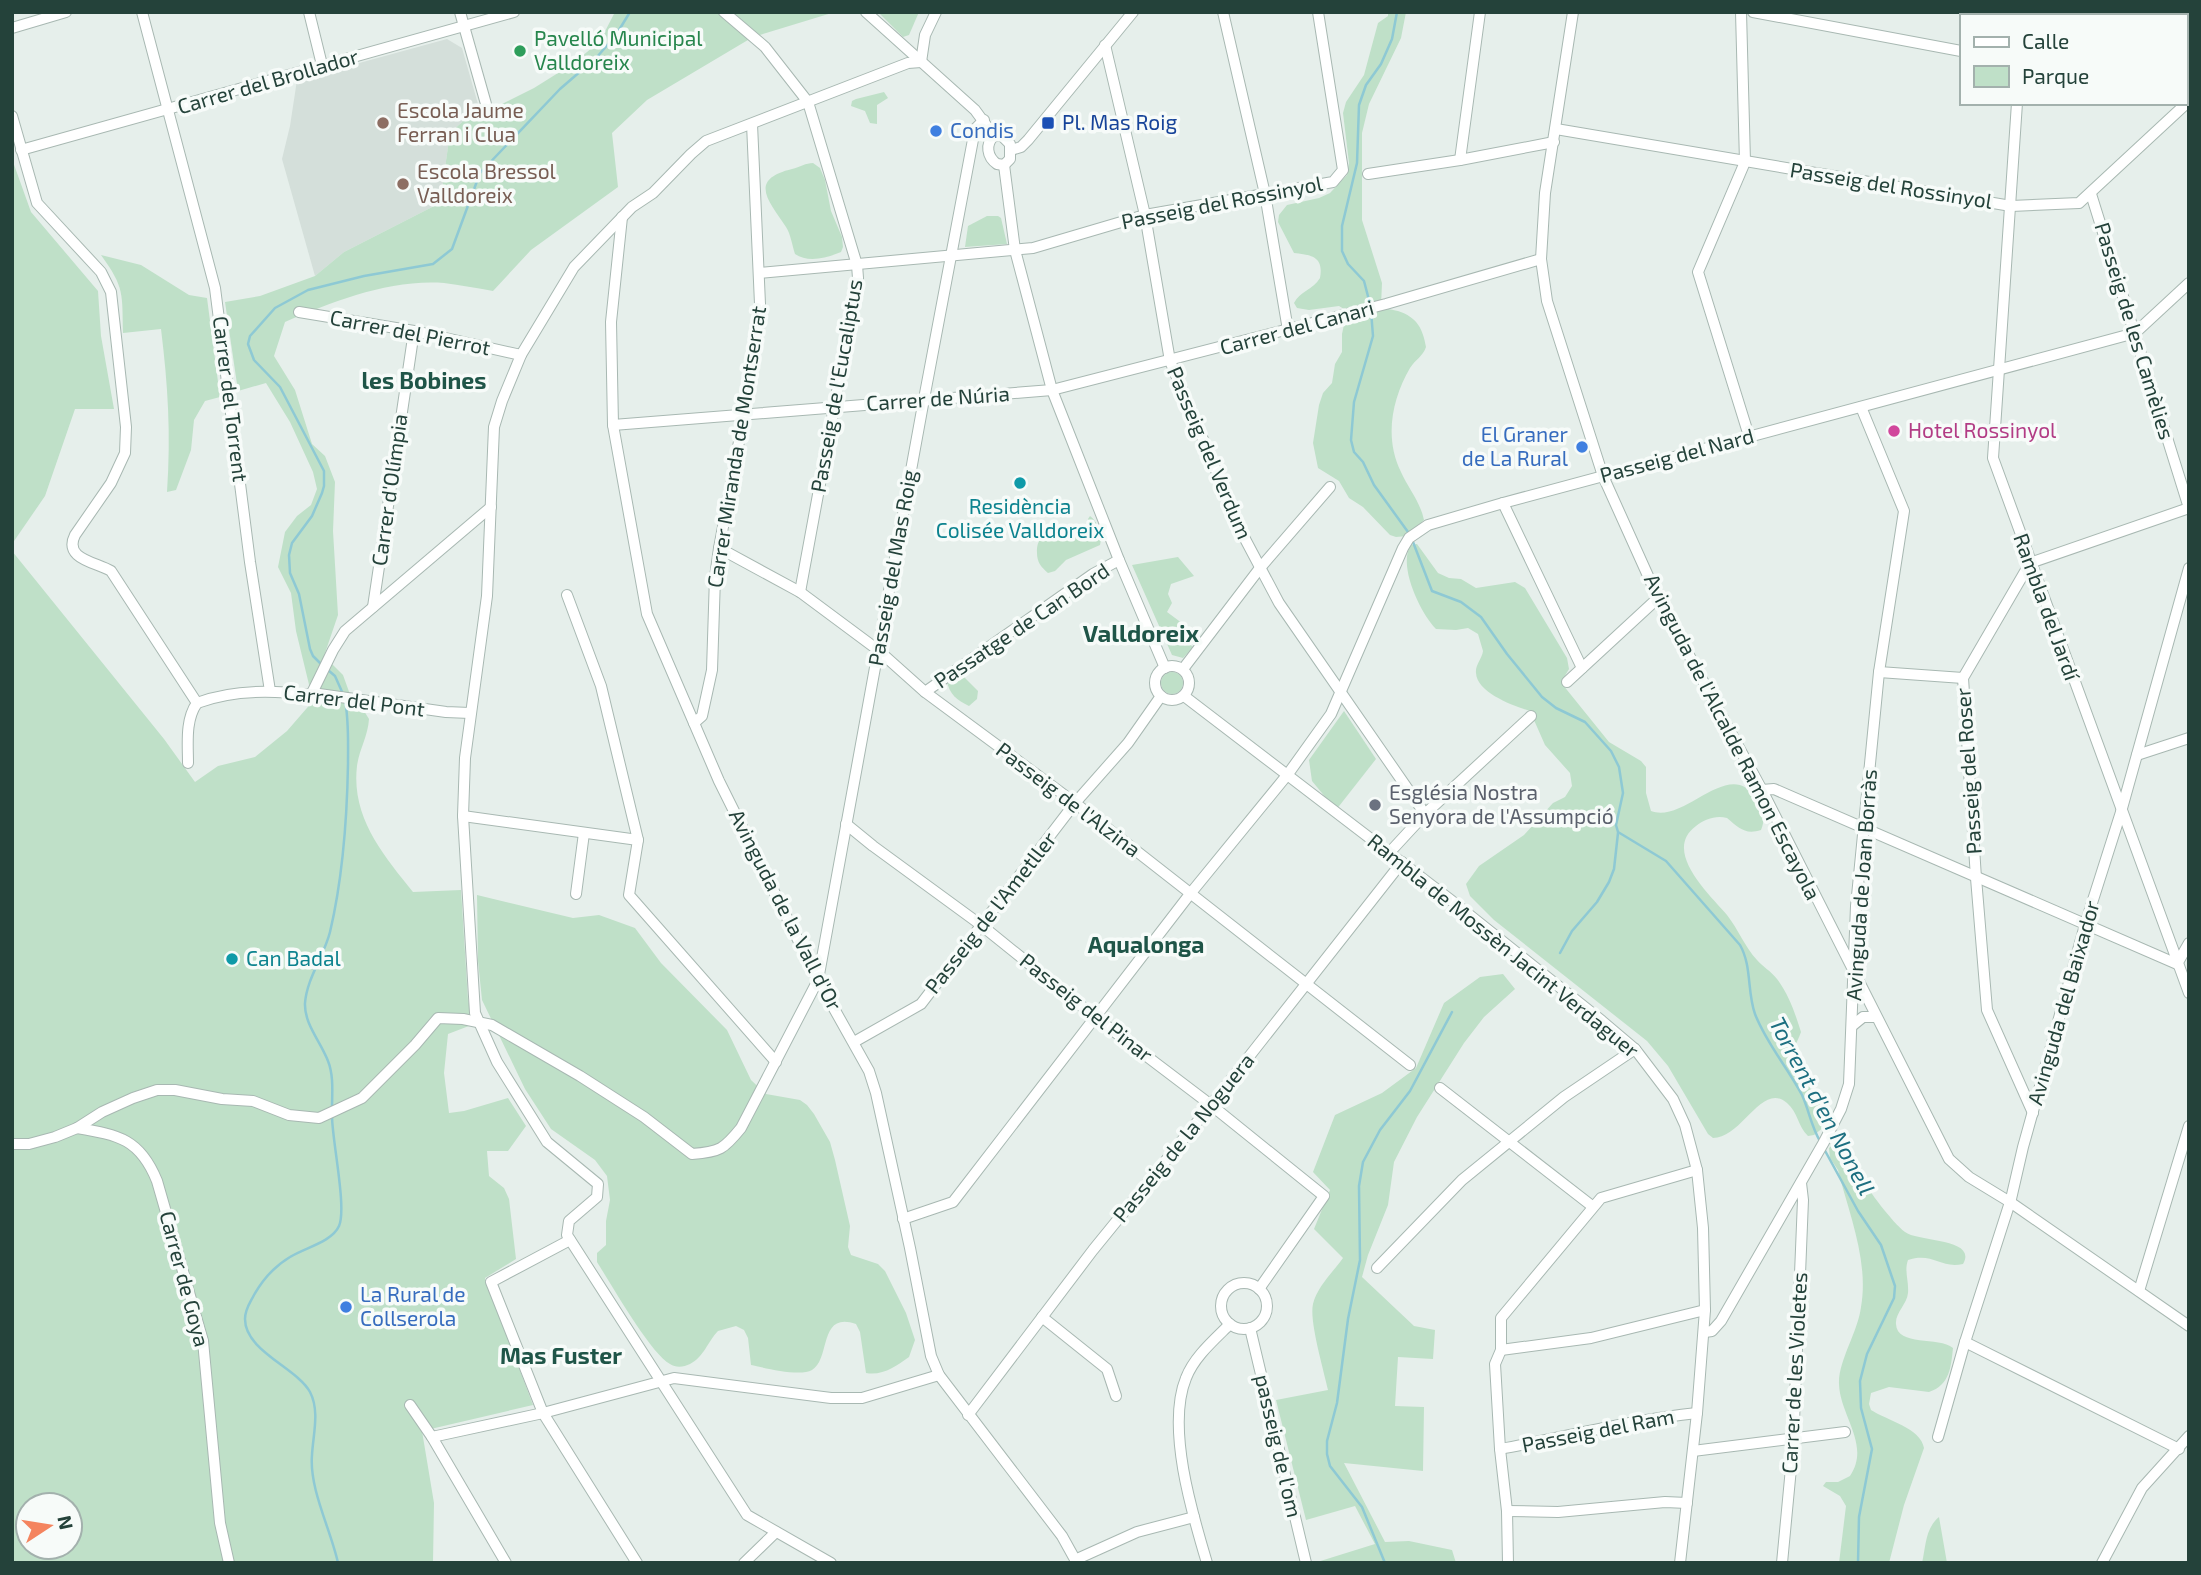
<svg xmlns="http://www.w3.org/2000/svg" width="2201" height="1575" font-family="'Exo 2',sans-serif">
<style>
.built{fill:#d4dfda}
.green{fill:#bfe0c8;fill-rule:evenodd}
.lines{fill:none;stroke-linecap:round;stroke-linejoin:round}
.stream{stroke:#8ec9d4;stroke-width:2.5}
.minor-casing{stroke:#a8b8b2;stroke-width:12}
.minor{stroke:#fff;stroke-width:10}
.leisure-dot{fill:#2e9e5b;stroke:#f7fbf9;stroke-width:2.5}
.education-dot{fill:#8d6e63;stroke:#f7fbf9;stroke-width:2.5}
.transit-dot{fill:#1a4fb4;stroke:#f7fbf9;stroke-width:2.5}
.shop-dot{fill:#3f7fe0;stroke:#f7fbf9;stroke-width:2.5}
.hotel-dot{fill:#d1479c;stroke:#f7fbf9;stroke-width:2.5}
.culture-dot{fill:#0f9aa8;stroke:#f7fbf9;stroke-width:2.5}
.worship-dot{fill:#6b7280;stroke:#f7fbf9;stroke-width:2.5}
.labels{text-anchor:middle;stroke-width:7;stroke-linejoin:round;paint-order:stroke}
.leisure-label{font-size:21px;fill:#27864d;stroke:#f7fbf9;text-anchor:start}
.street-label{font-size:21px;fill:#24423a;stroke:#f7fbf9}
.education-label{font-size:21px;fill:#785e54;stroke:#f7fbf9;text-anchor:start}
.transit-label{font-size:21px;fill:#164399;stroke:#f7fbf9;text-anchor:start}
.shop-label{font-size:21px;fill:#366cbe;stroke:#f7fbf9;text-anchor:start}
.hotel-label{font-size:21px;fill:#b23c85;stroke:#f7fbf9;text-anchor:start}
.culture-label{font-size:21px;fill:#0d838f;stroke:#f7fbf9}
.worship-label{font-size:21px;fill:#5b616d;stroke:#f7fbf9;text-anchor:start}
.neighbourhood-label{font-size:23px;font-weight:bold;fill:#1f5548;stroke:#f7fbf9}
.water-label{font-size:23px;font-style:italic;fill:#1c6f80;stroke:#f7fbf9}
.quarter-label{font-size:24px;font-weight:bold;fill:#1f5548;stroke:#f7fbf9}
</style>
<rect width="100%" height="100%" fill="#e6efeb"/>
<polygon class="built" points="447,39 462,48 480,111 471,114 450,133 440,203 344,252 315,276 282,159 290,126 297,80"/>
<g class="green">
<path d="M615 12H835L753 37 647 100 612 133 618 187 531 250 493 291C477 288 460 285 444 283 390 279 334 301 285 322L274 356 295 390 312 444 325 456 335 482 333 531 338 615 324 656 343 675 352 700 364 711 369 719C368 736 359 750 357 766 351 817 383 855 413 892L461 890 468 1000 474 1024 448 1034 444 1073 449 1113 464 1111 508 1098 526 1126 508 1151H487L489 1176 504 1188 509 1199 516 1259 485 1278 533 1405 422 1431 434 1503 433 1563H12V551L164 739 195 782 218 766 255 757 287 731 313 701 296 631 291 593 278 567 285 532 297 516 311 505 317 489 313 472 290 422 266 383 238 391 225 302 260 296 315 276 344 252 440 203 450 133 471 114 500 105 534 88 574 63 600 41ZM28 1505H70V1547H28Z"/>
<polygon points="878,12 919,12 909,35 903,37"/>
<path d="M1388 12H1406L1401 38 1369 104 1362 133V220L1382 283 1381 306C1387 310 1391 309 1398 311 1417 317 1423 329 1426 347 1423 356 1415 360 1410 368 1392 399 1384 438 1401 472 1408 488 1420 501 1424 520L1407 536 1396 537 1390 535 1363 507 1349 498 1339 481 1318 468 1313 443 1319 405 1323 393 1332 383 1335 364 1342 352V334L1346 315 1344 309 1339 306 1309 310 1297 308 1294 303C1300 291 1313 290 1320 278 1324 256 1311 255 1294 253L1278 222 1279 215 1287 205 1319 198 1330 193 1347 175 1349 163 1343 113 1346 102 1364 75 1378 23 1388 16Z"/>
<polygon points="884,92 888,98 877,105 877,124 870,123 865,111 851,106 852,101 856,99"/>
<polygon points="12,159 31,212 98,291 101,336 114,409 75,409 45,496 12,544"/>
<path d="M813 163 820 168 825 180 831 211 842 237 843 247 841 252C827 258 808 263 795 254 792 245 791 235 786 227 771 203 746 180 792 169 800 167 806 163 813 163Z"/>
<polygon points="987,216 998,216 1001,218 1007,244 965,247 968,226"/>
<path d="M101 255 141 265 189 295 207 298 220 397 205 401 194 420 191 450 176 490 167 492C171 434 168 386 161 329L123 333C122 294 125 288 101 255Z"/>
<path d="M1090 516C1098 522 1103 535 1100 545L1066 560 1055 571 1048 573C1041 567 1037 562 1037 553 1036 523 1069 534 1088 534L1091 529 1088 519Z"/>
<path d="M1417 544 1438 573 1449 578 1461 579 1476 588 1515 582 1525 588 1567 658 1569 669 1563 679V685L1609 742 1641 761 1646 767V793L1651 811C1685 824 1729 756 1756 798 1763 809 1766 818 1761 830 1745 835 1739 828 1727 818 1716 815 1705 819 1696 826 1662 851 1709 894 1727 915 1738 929 1745 947 1757 960 1763 967 1771 971 1777 979 1789 995 1795 1013 1801 1032 1799 1038 1796 1043 1794 1048 1789 1078 1830 1096 1824 1127L1814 1135 1808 1136C1798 1127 1798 1112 1787 1103 1762 1081 1742 1138 1713 1138L1708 1134 1668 1066 1647 1041 1494 920 1470 896 1466 884 1479 866 1524 835 1553 803 1565 797 1572 786 1570 773 1545 745 1530 711C1514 706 1477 693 1476 673 1475 665 1482 659 1483 651L1478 634 1468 628 1456 630 1436 629C1421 614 1397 565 1411 545Z"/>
<polygon points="1178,557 1194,576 1171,584 1168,594 1172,603 1167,612 1194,632 1187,642 1193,647 1183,658 1172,655 1132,565"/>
<circle cx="1172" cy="683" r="11"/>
<path d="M960 673 978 691 977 699 969 706C957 700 949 694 947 681Z"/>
<polygon points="1344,711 1376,759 1336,810 1312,781 1309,760"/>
<path d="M477 895 573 918 599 915 635 928 661 963 727 1030 751 1080 766 1094 800 1100 807 1105 814 1114 830 1142 835 1160 850 1226 848 1247 851 1255 878 1264 885 1271 906 1313 915 1340 909 1357C896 1366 883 1376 866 1373L860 1332 856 1324C818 1311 831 1359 812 1370 800 1377 765 1368 751 1365L748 1338 744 1330 736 1326 718 1331C708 1341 704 1357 690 1364 684 1367 676 1368 670 1364 651 1354 611 1284 597 1262V1253L606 1245V1221L610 1200 607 1176 595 1160 551 1129 525 1089 482 1000 478 961Z"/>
<path d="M1503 974 1515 989 1484 1017 1464 1043 1417 1117 1394 1162 1388 1205 1368 1255 1362 1277 1414 1326 1435 1330 1433 1359 1398 1357 1395 1406 1424 1407 1423 1471 1344 1463 1385 1542 1409 1541 1452 1550 1456 1563H1314L1375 1544 1355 1506 1306 1520 1276 1400 1328 1390C1324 1371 1309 1321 1313 1304 1317 1287 1333 1272 1343 1258L1314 1229 1330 1190 1313 1172 1335 1115 1382 1093 1416 1068 1444 1003 1480 977Z"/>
<path d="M1835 1143C1840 1144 1841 1143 1845 1147 1853 1154 1855 1167 1860 1176 1869 1191 1892 1222 1905 1232 1918 1242 1978 1238 1963 1264 1940 1269 1933 1252 1908 1260 1904 1271 1909 1281 1908 1293 1907 1304 1895 1313 1896 1324 1897 1347 1939 1336 1953 1348 1951 1367 1950 1385 1929 1392L1889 1387 1871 1393 1869 1404 1871 1410C1886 1420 1921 1428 1924 1448L1904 1505 1889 1563H1839L1846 1506 1840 1496 1823 1486 1826 1482H1838L1850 1476C1871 1445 1840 1416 1839 1384 1838 1361 1858 1332 1861 1307 1869 1261 1849 1214 1838 1170L1830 1158 1829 1148Z"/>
<path d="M1939 1517 1947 1563H1922C1926 1546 1925 1529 1939 1517Z"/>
</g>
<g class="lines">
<g class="stream">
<polyline points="1370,304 1364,281 1348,264 1342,251 1342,226 1357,163 1359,105 1366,85 1381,64 1392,39 1397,12"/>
<polyline points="1371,311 1373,336 1354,402 1351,440 1354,452 1363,462 1374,485 1408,532"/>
<path d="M1413 542 1432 591 1461 602 1481 617 1507 654 1542 697 1556 708 1585 722 1611 751 1619 767 1623 793 1616 825 1618 832 1666 861 1740 945C1752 966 1747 992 1755 1014 1766 1043 1788 1068 1802 1095 1809 1110 1811 1126 1820 1141"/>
<polyline points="323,666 313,656 310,649 299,594 290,573 289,555 292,543 312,516 322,493 324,486 324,471 280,387 254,360 248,344 250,336 275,308 308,290 364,276 433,264 452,249 480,173 560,89 597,57 616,35 630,12"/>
<polyline points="328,670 335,676 343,694"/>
<polyline points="1560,953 1572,931 1597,902 1609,882 1614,869 1618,833"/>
<path d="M332 1109C332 1094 334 1076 328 1061 321 1042 304 1024 305 1003 307 978 324 956 330 932 343 877 347 821 348 764 348 742 349 721 345 700"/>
<path d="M332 1116C332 1140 347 1208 339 1226 332 1242 304 1248 290 1257 275 1266 263 1279 254 1295 250 1303 245 1309 245 1319 245 1351 297 1368 310 1392 320 1411 313 1435 312 1455 309 1489 331 1530 338 1563"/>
<polyline points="1823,1147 1858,1211 1881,1245 1895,1286 1894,1298 1867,1354 1860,1381 1861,1408 1872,1449 1859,1517 1858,1563"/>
<polyline points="1385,1563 1362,1507 1330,1466 1327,1454 1327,1441 1337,1403 1348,1319 1360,1260 1359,1186 1363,1162 1380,1130 1410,1091 1452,1012"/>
</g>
<defs>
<g id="minor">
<polyline points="142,12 215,288 250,562 270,691"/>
<polyline points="309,12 322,65"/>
<polyline points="460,12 486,104"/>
<polyline points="724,12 765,47 808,102 857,265 858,278 800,592"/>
<polyline points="866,12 975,110 994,136"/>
<polyline points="1223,12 1265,194 1288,330"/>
<polyline points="1573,12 1545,193 1541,259 1547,301 1603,476 1658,598 1762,790 1949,1159 1969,1177 2010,1202 2189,1326"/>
<polyline points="1741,12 1745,162 1698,272 1749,436"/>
<polyline points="1753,12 1961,51"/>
<polyline points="2124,12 2127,16"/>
<polyline points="2030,16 2034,12"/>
<polyline points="12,28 66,12"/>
<polyline points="1105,45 1145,215 1170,361 1244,537 1279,603 1425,814"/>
<polyline points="2017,103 1993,458 2189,993"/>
<path d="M12 116 37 203 101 272 111 292 126 427 125 453 111 483 75 535C63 559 96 562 111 571L197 703"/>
<polyline points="1556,129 2011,206 2079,203 2189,101"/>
<polyline points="994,136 1001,135 1010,144 1010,159 1004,165"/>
<path d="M994 136C985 144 987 157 997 164L1004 165"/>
<polyline points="21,150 514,12"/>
<polyline points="1011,150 1021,147 1028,140 1133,12"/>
<polyline points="1460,160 1480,12"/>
<polyline points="1004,165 1015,250 1052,390 1119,560 1165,668"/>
<polyline points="1368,174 1460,160 1554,142"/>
<polyline points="2091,194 2189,508"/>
<polyline points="622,217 611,322 613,425 647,614 719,781 818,980 869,1071 876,1093 910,1248 931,1356 939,1375 1062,1536 1077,1563"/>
<polyline points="759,273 1033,248 1145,215 1333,182 1343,170 1318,12"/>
<polyline points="299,312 414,331 521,355"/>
<polyline points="613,425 1052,390 1386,304 1541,259"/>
<polyline points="1503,503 1582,668"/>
<polyline points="719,548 800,592 878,650 925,692 1075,803 1410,1065"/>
<polyline points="567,595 601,686 638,840 629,895 776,1062"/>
<polyline points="373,607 414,331"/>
<circle cx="1172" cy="683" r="17"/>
<polyline points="1183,669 1260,568 1330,487"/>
<polyline points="1879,672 1963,678"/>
<polyline points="1567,682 1658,598"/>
<polyline points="925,692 1093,574 1119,560"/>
<polyline points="312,693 333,650 345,631 491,507"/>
<polyline points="1184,696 1452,901 1602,1021 1635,1049 1673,1099 1685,1125 1697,1170 1703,1228 1705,1310 1697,1413 1680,1563"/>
<path d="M197 703C232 690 272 690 308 695L312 693 446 712 470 713"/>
<polyline points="694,723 702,716 712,670 715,577 719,548 744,415 760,304 752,124"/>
<polyline points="2137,755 2189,738"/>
<path d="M188 763C188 744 185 720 197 703"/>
<polyline points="1762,790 1774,789 2177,964 2189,943"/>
<polyline points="463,816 638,840"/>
<polyline points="846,824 873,846 981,925 1095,1017 1211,1105 1324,1196 1259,1289"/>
<polyline points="1389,853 1425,814 1531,716"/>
<polyline points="576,894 584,833"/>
<polyline points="1852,1026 1863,1017 1875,1017"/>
<polyline points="854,1042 921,1004 1075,803 1128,743 1161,696"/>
<polyline points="1440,1088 1592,1206"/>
<polyline points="2033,1113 1987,1010 1976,878 1963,678 2030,563 2189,508"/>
<path d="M77 1128C119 1135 140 1139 157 1181L203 1341 220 1523 229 1563"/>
<path d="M12 1144H29L55 1137 77 1128 102 1112 133 1098 157 1090H175L222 1099 253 1101 289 1115 319 1118 362 1098 415 1045 438 1018 463 1019 492 1025 580 1076 644 1117 692 1154C720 1152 724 1149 741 1128L818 980 924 399 975 129 984 120"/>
<polyline points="903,1219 953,1202 1190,894 1288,774 1331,714 1403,548 1409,538 1428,525 1503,503 2135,333 2189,283"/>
<polyline points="570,1240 491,1282 543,1413 637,1563"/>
<polyline points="1377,1268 1462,1180 1564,1097 1635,1049"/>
<circle cx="1244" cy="1306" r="23"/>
<polyline points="2139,1291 2189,1126"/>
<polyline points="1042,1317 1107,1369 1116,1396"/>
<polyline points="1250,1328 1306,1563"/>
<polyline points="1705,1332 1712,1331 1721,1321 1824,1142 1841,1109 1849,1084 1856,906 1879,672 1904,511 1861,407"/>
<polyline points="1965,1342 2179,1449"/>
<polyline points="1501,1350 1591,1338 1705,1310"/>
<polyline points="410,1405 432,1437 506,1563"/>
<polyline points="968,1415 1093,1250 1211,1105 1402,862"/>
<polyline points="432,1437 543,1413 674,1378 831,1398 862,1398 939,1375"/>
<polyline points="1938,1437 1965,1342 2011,1199 2023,1147 2085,925 2121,812 2189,568"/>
<path d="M1500 1449C1566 1437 1630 1420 1697 1413"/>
<polyline points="1693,1451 1845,1432"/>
<polyline points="1507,1511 1558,1512 1665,1502 1687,1503"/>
<polyline points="1077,1559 1137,1532 1194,1517"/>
<polyline points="744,1563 776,1532"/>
<polyline points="831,1563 747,1515 567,1235 569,1221 597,1197 598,1184 547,1142 497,1062 475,1013 463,816 465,758 487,596 494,427 502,401 521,355 574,267 632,207 653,193 691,154 706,141 908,63 921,62 925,35 936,12"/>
<path d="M1207 1563C1192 1513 1166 1427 1186 1378 1194 1357 1214 1340 1230 1324"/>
<polyline points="1508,1563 1507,1511 1500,1449 1495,1364 1501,1350 1501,1318 1601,1198 1697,1170"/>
<polyline points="1782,1563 1793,1447 1803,1200 1801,1183"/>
<polyline points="2102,1563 2142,1488 2189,1436"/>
</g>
</defs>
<use href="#minor" class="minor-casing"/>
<use href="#minor" class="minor"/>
</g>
<circle class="leisure-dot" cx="520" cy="51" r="7"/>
<g class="education-dot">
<circle cx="383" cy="123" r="7"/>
<circle cx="403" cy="184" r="7"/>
</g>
<rect class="transit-dot" x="1041" y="116" width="14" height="14" rx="3.5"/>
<g class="shop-dot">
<circle cx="936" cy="131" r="7"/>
<circle cx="1582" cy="447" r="7"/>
<circle cx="346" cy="1307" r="7"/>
</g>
<circle class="hotel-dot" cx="1894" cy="431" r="7"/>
<g class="culture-dot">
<circle cx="1020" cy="483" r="7"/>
<circle cx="232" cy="959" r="7"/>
</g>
<circle class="worship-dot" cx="1375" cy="805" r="7"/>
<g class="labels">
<g class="leisure-label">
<text x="534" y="46">Pavelló Municipal<tspan x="534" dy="24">Valldoreix</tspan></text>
</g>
<g class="street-label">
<text transform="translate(268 82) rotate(-16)" y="7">Carrer del Brollador</text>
<text transform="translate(1891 186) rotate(9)" y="7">Passeig del Rossinyol</text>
<text transform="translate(1222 203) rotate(-11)" y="7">Passeig del Rossinyol</text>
<text transform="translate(1297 328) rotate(-15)" y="7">Carrer del Canari</text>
<text transform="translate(2134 331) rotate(73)" y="7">Passeig de les Camèlies</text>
<text transform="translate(410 333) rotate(11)" y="7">Carrer del Pierrot</text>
<text transform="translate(837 386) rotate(-80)" y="7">Passeig de l'Eucaliptus</text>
<text transform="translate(230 399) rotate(83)" y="7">Carrer del Torrent</text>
<text transform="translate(938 399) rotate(-4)" y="7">Carrer de Núria</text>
<text transform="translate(737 447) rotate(-81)" y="7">Carrer Miranda de Montserrat</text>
<text transform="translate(1209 453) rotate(67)" y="7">Passeig del Verdum</text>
<text transform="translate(1677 456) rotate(-15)" y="7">Passeig del Nard</text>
<text transform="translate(390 490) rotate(-82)" y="7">Carrer d'Olímpia</text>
<text transform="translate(893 568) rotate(-80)" y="7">Passeig del Mas Roig</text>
<text transform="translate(2046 607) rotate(70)" y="7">Rambla del Jardí</text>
<text transform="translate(1022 626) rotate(-34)" y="7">Passatge de Can Bord</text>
<text transform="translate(354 701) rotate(7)" y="7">Carrer del Pont</text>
<text transform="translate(1732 737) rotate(63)" y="7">Avinguda de l'Alcalde Ramon Escayola</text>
<text transform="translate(1969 771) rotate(-94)" y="7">Passeig del Roser</text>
<text transform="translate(1068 800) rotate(37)" y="7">Passeig de l'Alzina</text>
<text transform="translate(1862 885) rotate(-86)" y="7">Avinguda de Joan Borràs</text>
<text transform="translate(785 910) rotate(63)" y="7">Avinguda de la Vall d'Or</text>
<text transform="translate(991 913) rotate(-52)" y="7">Passeig de l'Ametller</text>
<text transform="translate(1503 946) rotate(39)" y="7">Rambla de Mossèn Jacint Verdaguer</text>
<text transform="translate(2064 1003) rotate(-74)" y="7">Avinguda del Baixador</text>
<text transform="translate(1086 1008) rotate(38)" y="7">Passeig del Pinar</text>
<text transform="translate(1184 1138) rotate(-51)" y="7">Passeig de la Noguera</text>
<text transform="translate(184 1279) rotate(75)" y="7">Carrer de Goya</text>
<text transform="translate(1795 1373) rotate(-87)" y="7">Carrer de les Violetes</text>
<text transform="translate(1598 1431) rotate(-11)" y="7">Passeig del Ram</text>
<text transform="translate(1278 1446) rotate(77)" y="7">passeig de l'om</text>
</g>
<g class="education-label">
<text x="397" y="118">Escola Jaume<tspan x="397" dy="24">Ferran i Clua</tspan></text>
<text x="417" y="179">Escola Bressol<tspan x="417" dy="24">Valldoreix</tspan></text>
</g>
<g class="transit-label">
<text x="1062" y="130">Pl. Mas Roig</text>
</g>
<g class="shop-label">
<text x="950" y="138">Condis</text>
<text x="1568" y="442" text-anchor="end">El Graner<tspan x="1568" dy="24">de La Rural</tspan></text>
<text x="360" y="1302">La Rural de<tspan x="360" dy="24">Collserola</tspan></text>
</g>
<g class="hotel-label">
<text x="1908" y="438">Hotel Rossinyol</text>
</g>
<g class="culture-label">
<text x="1020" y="514">Residència<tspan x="1020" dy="24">Colisée Valldoreix</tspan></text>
<text x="246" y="966" text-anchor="start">Can Badal</text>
</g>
<g class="worship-label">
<text x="1389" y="800">Església Nostra<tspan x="1389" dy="24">Senyora de l'Assumpció</tspan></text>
</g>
<g class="neighbourhood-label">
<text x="424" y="389">les Bobines</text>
<text x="1146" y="953">Aqualonga</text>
<text x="561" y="1364">Mas Fuster</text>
</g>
<g class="water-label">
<text transform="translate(1822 1106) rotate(62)" y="8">Torrent d'en Nonell</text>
</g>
<g class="quarter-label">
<text x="1141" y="642">Valldoreix</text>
</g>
</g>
<rect width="2201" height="1575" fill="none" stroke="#24423a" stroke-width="28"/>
<rect x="1960" y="14" width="228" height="91" fill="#f7fbf9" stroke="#a3b1ad" stroke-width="2"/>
<rect x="1974" y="37" width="35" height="10" fill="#ffffff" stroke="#a3b1ad" stroke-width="2"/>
<text x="2022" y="49" font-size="21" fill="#24423a">Calle</text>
<rect x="1974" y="66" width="35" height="21" fill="#bfe0c8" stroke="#a3b1ad" stroke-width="2"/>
<text x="2022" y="84" font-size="21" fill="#24423a">Parque</text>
<g transform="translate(49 1526) rotate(78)"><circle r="33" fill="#f7fbf9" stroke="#a3b1ad" stroke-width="2"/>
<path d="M0-5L12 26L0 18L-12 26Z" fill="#f4845f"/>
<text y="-10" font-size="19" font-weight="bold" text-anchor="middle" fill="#24423a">N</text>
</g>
</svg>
